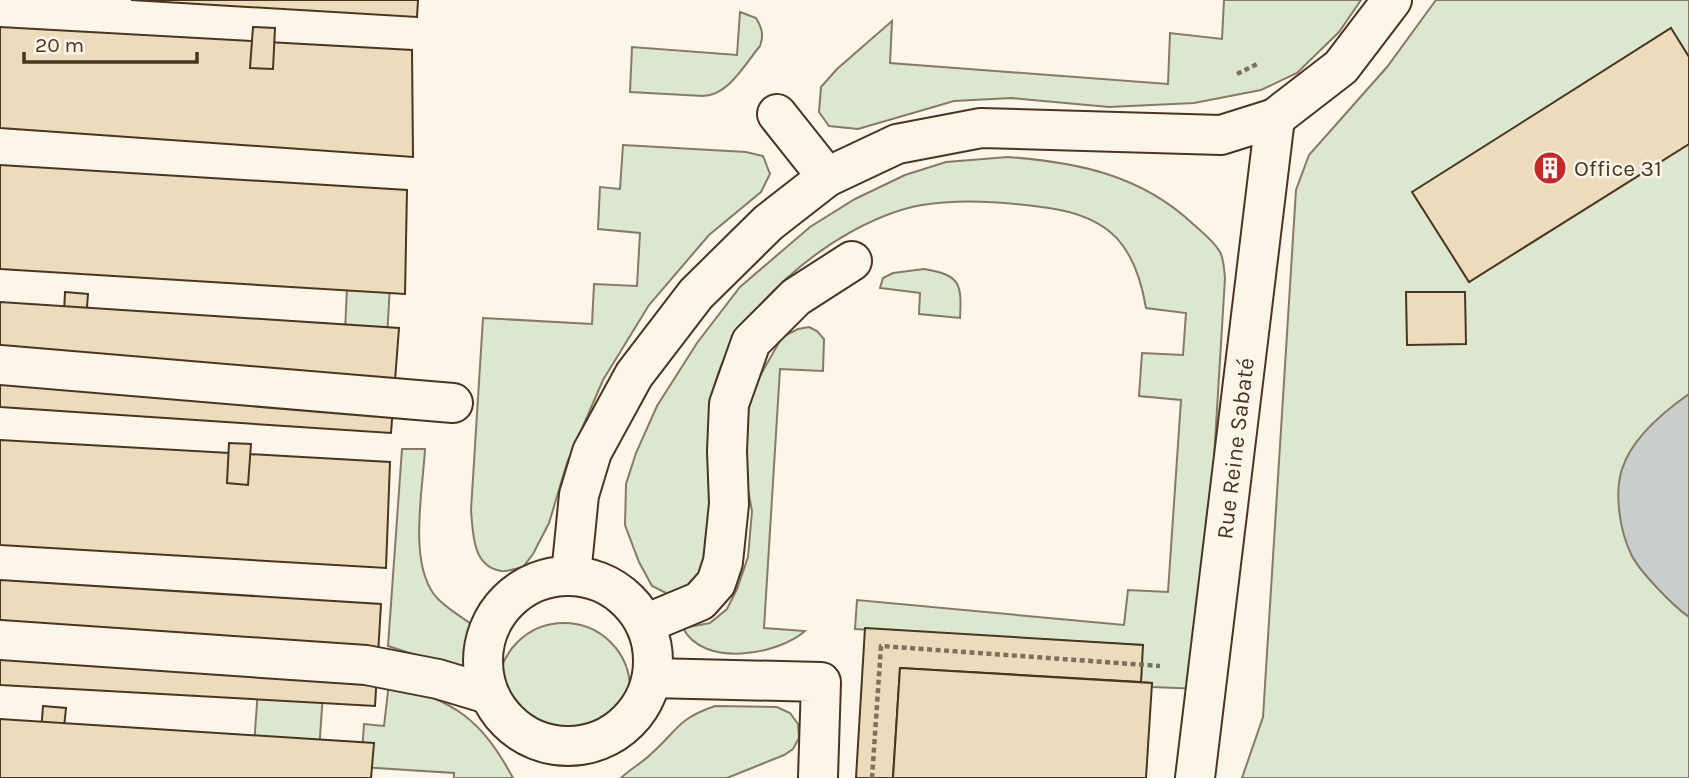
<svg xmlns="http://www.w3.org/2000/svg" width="1689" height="778" font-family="Karla,sans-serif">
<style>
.green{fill:#dce7d0;stroke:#887966;stroke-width:2}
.water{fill:#c9cecd;stroke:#887966;stroke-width:2}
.building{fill:#ecdcbc;stroke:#4a3520;stroke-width:2}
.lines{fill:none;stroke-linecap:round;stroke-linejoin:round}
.minor-casing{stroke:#4a3520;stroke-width:42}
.path{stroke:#7f6f5c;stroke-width:4.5;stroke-dasharray:5 3.5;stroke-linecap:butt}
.minor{stroke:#fbf6e9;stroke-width:38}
.labels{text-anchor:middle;stroke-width:5;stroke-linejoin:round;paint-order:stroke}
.poi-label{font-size:23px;fill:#4a3520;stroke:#fbf6e9;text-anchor:start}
.street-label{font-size:23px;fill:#4a3520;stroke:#fbf6e9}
</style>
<rect width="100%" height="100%" fill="#fbf6e9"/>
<g class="green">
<polygon points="1224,0 1361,0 1339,32 1297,73 1261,90 1194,103 1109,107 1011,98 954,101 858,129 829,126 819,112 821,87 837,69 892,21 890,63 1168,84 1170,33 1222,39"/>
<polygon points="1436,0 1689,0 1689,778 1242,778 1263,717 1296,190 1309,155 1387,67"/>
<path d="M740 12 756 18C762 28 764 35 760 46 745 64 729 95 703 96L630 92 632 47 737 55Z"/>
<path d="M623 145 746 152 763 156 770 174 761 192 709 235 649 305 603 380 567 463 549 523 533 554 523 567C517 568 507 572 501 571 472 566 473 533 471 510L483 318 592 324 594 284 637 286 640 233 598 229 600 187 620 189Z"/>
<path d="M1008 157C1077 162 1141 175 1193 224 1202 232 1214 241 1220 252 1224 259 1224 270 1225 278L1200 689 1152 687V683L1141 682 1142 645 855 629 857 600 1124 625 1128 590 1168 592 1181 400 1139 396 1142 353 1183 355 1186 313 1146 308C1136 248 1112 217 1049 208 1008 202 963 198 922 205 837 220 718 317 711 406 710 417 713 428 714 438 716 463 718 488 720 512 721 520 724 531 723 539 721 548 689 590 682 601L652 586 639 562 625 525 626 484 636 453 657 406 697 343 740 287 810 227 855 199 905 175 946 162Z"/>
<polygon points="348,266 391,268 386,355 344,353"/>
<path d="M924 269C960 275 962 283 960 318L919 314 920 293 880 288 883 278 893 273Z"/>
<path d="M809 327 817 331 824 339 823 371 780 369 764 628 805 631C778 655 703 668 683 628L710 623 727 609 737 589 748 557 752 511 746 480 743 419 755 385 782 337 798 329Z"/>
<path d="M402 449H425C423 490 407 567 438 599 448 609 461 617 473 625L467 659V678L437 662 388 646Z"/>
<circle cx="564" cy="689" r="66"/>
<polygon points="324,679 318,766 254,745 258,690"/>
<path d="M389 683C455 702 480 717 513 778H454V773L361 767 364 724 384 726Z"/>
<path d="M715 706 777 707 790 713 798 724 799 738 793 749 784 755 727 778H621C630 769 642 763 651 754 678 730 677 719 715 706Z"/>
</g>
<path class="water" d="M1689 394V617C1673 606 1639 571 1631 554 1620 531 1614 494 1622 469 1632 438 1663 412 1689 394Z"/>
<g class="building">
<polygon points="131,0 418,0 417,17"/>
<polygon points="0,27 412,50 413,157 0,128"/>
<polygon points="253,27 275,28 273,69 250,68"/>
<polygon points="1671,28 1689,57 1689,144 1469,282 1412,192"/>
<polygon points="0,165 407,190 405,294 0,269"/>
<polygon points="65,292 88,294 85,335 63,335"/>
<polygon points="1406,292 1465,292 1466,344 1407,345"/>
<polygon points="0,302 399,328 391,433 0,407"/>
<polygon points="0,440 390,462 386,568 0,545"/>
<polygon points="229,443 251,444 248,485 227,483"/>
<polygon points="0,580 381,604 375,706 0,685"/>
<polygon points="865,628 1143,645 1141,682 900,668 893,778 856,778"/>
<polygon points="900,668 1152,683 1146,778 893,778"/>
<polygon points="43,706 66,708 62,747 40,746"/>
<polygon points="0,719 374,743 371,778 0,778"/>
</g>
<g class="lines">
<defs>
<g id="minor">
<polyline points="777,114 827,177"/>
<polyline points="0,365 453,403"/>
<polyline points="571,575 579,495 592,452 634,375 696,294 768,223 827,177 897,144 981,128 1221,135 1275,118 1341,67 1392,0"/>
<circle cx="568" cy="661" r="85"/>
<polyline points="645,624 700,601 716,583 723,562 729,504 727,451 729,404 751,342 796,297 852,261"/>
<polyline points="0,640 366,665 438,679 488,694"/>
<polyline points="652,678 821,682 818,777"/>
<path id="s1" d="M1195 778 1275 118"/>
</g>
</defs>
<use href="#minor" class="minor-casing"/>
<g class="path">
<polyline points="1237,74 1257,64"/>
<polyline points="872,778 881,646 1160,666"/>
</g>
<use href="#minor" class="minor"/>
</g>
<defs>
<symbol id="building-disc" viewBox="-11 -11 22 22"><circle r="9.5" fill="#c62828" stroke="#fbf6e9"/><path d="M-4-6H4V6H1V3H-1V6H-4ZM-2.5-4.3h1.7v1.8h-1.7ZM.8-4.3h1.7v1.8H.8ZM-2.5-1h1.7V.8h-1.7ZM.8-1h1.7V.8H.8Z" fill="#fff"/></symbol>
</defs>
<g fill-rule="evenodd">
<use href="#building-disc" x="1531" y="149" width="38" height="38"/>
</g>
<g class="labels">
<g class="poi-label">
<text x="1574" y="176">Office 31</text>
</g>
<g class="street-label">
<text dy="8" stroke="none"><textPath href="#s1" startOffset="332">Rue Reine Sabaté</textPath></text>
</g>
</g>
<path d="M24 52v10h173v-10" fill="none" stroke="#4a3520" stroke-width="3.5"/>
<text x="35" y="52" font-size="21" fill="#4a3520" stroke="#fbf6e9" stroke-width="5" paint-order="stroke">20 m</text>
</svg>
